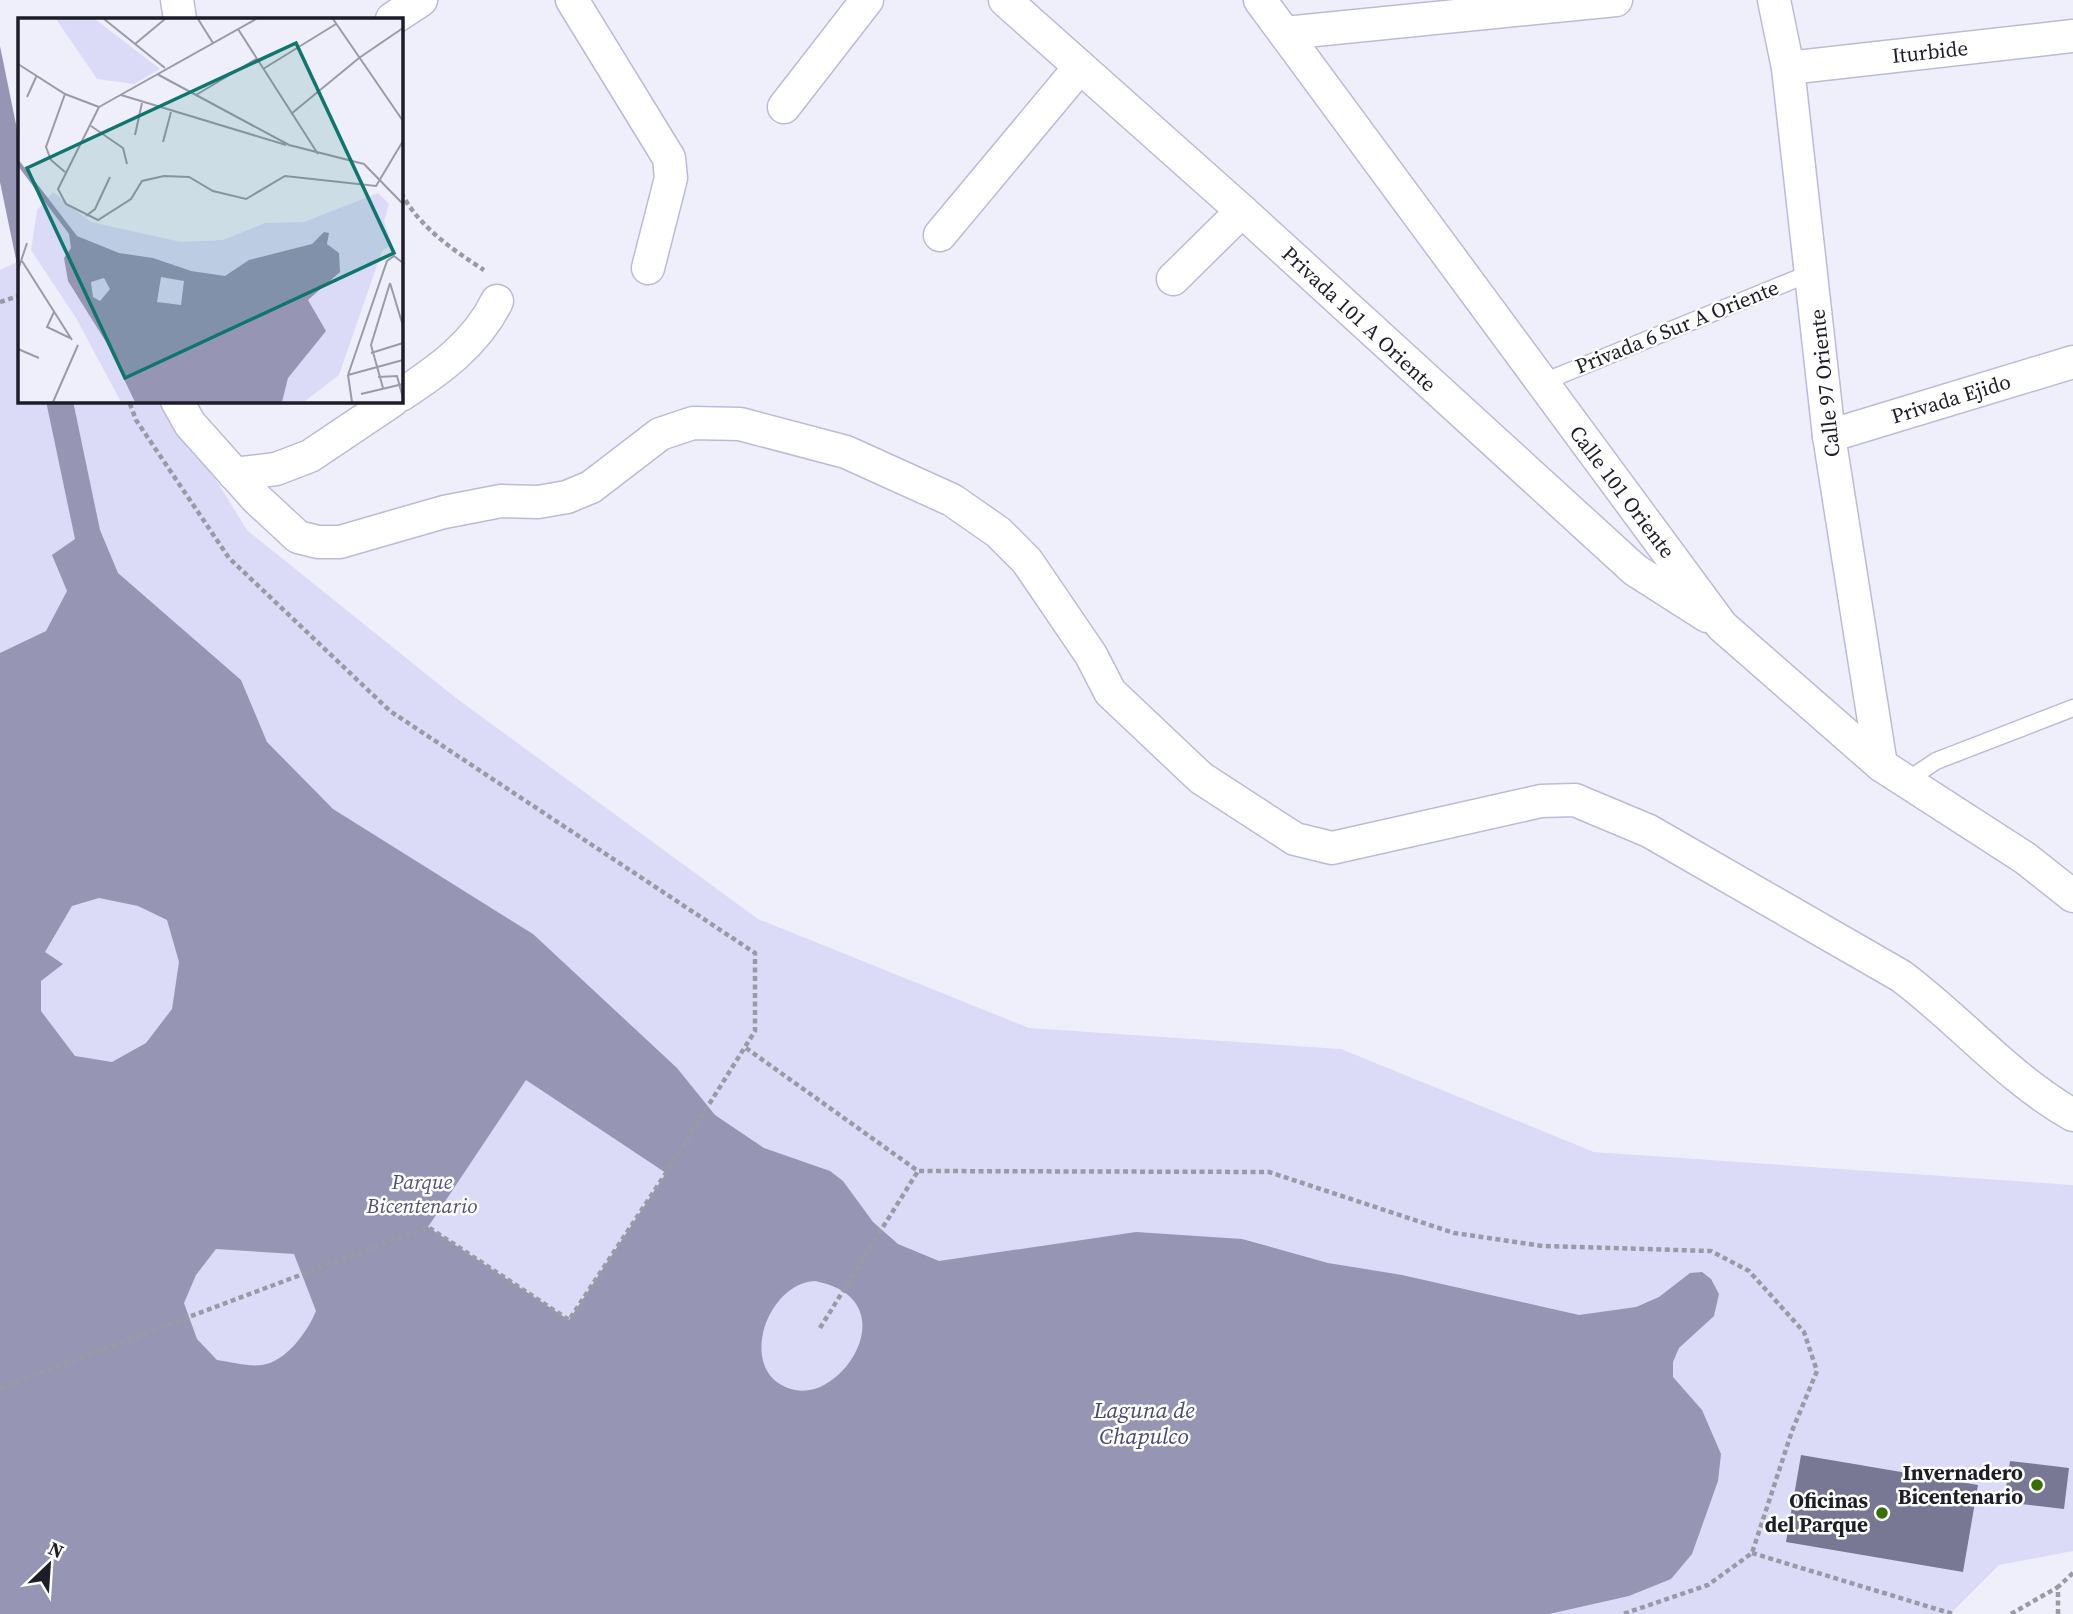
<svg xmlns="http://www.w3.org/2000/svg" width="2073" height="1614" font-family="'Source Serif 4',serif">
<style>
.green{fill:#dbdbf8}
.water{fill:#9696b4;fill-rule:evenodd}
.building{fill:#787895}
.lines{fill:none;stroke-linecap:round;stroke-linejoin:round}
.service-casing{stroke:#bbbbd9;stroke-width:19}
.minor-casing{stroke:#bbbbd9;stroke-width:35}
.path{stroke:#9a9aa7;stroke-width:4.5;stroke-dasharray:5 3.5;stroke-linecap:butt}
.service{stroke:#fff;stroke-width:16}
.minor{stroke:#fff;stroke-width:32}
.poi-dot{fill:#367000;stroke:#fff;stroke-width:2.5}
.labels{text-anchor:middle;stroke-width:5;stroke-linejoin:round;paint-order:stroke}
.street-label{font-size:21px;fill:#1d1d28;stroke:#fff}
.park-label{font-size:21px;font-style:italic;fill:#524f7d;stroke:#fff}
.poi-label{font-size:21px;font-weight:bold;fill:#1d1d28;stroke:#fff;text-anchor:end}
.water-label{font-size:23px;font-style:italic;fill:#4b4875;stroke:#fff}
.inset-road{fill:none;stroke:#9b9ba7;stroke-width:2}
.view{fill:#0f766e;fill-opacity:0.15;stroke:#0f766e;stroke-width:3.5}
.inset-edge{fill:none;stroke:#1d1d28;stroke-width:3.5}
</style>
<rect width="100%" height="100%" fill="#efeffc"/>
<polygon class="green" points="19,261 19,401 167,401 247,530 456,698 758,919 1029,1028 1341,1049 1594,1152 2073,1185 2073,1551 1999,1565 1950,1614 0,1614 0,270"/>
<g class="water">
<polygon points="0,46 19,139 19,274 0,182"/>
<path d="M46 401H73L100 530 118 573 241 680 267 742 333 809 533 934 677 1068 715 1115 764 1148 830 1171 843 1181 873 1222 898 1244 939 1261 1136 1232 1242 1239 1328 1263 1402 1275 1579 1315 1636 1307 1659 1297 1690 1273 1702 1272 1711 1279 1719 1294 1714 1316 1679 1348 1673 1362V1377L1702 1410 1721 1454 1718 1481 1692 1554 1671 1579 1629 1596 1549 1614H0V653L46 631 67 591 52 555 75 539ZM99 898 138 906 167 920 179 962 172 1009 146 1043 112 1062 75 1056 41 1011V981L63 964 45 952 72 906ZM526 1080 666 1173 569 1320 428 1227ZM216 1249 294 1254 316 1311C308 1331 286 1362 262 1365 249 1367 231 1362 217 1360L197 1339 184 1303 196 1275ZM815 1281C908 1299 844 1401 795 1390 735 1377 764 1284 815 1281Z"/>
</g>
<g class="building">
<polygon points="1801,1455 1978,1485 1963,1572 1786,1542"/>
<polygon points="2010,1461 2069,1468 2064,1509 2004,1502"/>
</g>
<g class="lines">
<defs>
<g id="service">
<polyline points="1541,383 1813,272"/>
<polyline points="1905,782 1936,761 2073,708"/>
</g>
<g id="minor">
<polyline points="177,0 180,19"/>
<polyline points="572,0 669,158 671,178 648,268"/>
<polyline points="1005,0 1242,211 1635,570 1707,616"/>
<polyline points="1260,0 1722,626 1881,765 2025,858 2073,896"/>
<polyline points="1774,0 1788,68 1829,436 1881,765"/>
<polyline points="392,19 421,0"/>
<polyline points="1285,33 1616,0"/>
<polyline points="1788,68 2073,36"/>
<polyline points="784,107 867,0"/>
<polyline points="940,235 1080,67"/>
<polyline points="1173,279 1242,211"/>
<path d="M401 395C439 370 477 343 497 301"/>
<path d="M177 401 190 424 257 499 298 537 318 542H340L444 512 501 501 538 502 567 497 591 487 660 434 693 423 740 424 846 452 952 500 998 532 1027 561 1091 655 1110 692 1201 778 1295 839 1332 848 1541 801 1575 800 1649 831 1901 976C1960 1020 2009 1079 2073 1115"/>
<polyline points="1829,436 2073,362"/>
<polyline points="234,474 276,469 310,456 392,401"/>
</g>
</defs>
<use href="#service" class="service-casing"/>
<use href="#minor" class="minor-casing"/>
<g class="path">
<path d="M401 193C421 228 450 248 484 270"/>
<polyline points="0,302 19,296"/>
<polyline points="746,1048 918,1171 1269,1172 1454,1233 1543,1246 1711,1251 1749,1271 1804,1332 1817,1371 1792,1431 1752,1553 1708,1585 1623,1614"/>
<polyline points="820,1328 918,1171"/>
<polyline points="0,1388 428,1227 569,1320 666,1173 755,1031 755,953 390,711 229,558 136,420 129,401"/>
<polyline points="1752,1553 1953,1614"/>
<polyline points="2011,1614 2058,1587"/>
<polyline points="2058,1614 2058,1587 2073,1573"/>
</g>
<use href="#service" class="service"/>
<use href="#minor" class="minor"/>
</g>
<g class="poi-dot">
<circle cx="2037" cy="1485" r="7"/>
<circle cx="1882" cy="1513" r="7"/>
</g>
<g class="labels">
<g class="street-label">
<text transform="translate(1930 52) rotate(-6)" y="7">Iturbide</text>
<text transform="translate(1359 319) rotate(43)" y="7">Privada 101 A Oriente</text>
<text transform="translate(1677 327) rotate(-22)" y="7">Privada 6 Sur A Oriente</text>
<text transform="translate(1825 383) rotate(-96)" y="7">Calle 97 Oriente</text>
<text transform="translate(1951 399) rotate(-17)" y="7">Privada Ejido</text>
<text transform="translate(1622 492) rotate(53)" y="7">Calle 101 Oriente</text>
</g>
<g class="park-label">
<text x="422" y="1189">Parque<tspan x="422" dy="24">Bicentenario</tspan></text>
</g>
<g class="poi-label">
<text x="2023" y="1480">Invernadero<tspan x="2023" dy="24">Bicentenario</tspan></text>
<text x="1868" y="1508">Oficinas<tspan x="1868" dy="24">del Parque</tspan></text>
</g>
<g class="water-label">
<text x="1144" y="1418">Laguna de<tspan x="1144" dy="26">Chapulco</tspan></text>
</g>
</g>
<g transform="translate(18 18)">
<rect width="385" height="385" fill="#efeffc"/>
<path d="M38 1H77L142 51 116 66 79 61ZM35 174 73 204 163 224 205 222 247 205 286 204 360 175 371 186 366 203 374 226 364 233 321 357 286 384H103L58 300 13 232 19 192Z" fill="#dbdbf8"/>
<path d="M0 141 59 218 101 235 135 240 173 253 207 258 231 242 294 226 306 214 311 215 309 226 321 235 322 254 290 282 308 313 270 360 264 384H117L88 324 50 263 46 240 53 230 51 216 0 148ZM143 259 166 263 163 287 139 284ZM86 260 92 271 82 283 75 279 73 264Z" fill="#9696b4" fill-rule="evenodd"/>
<path class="inset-road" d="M86 1 147 50M180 1 195 25M315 1 385 103M220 11 300 136M117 26 147 1M0 46 47 76 81 89M245 51 318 6M139 56 271 127 346 146 385 186M103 77 268 127M178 77 238 41M9 79 19 57M81 89 40 171 48 186 80 202 113 181 124 163 146 158 171 159 195 173 228 181 267 158 358 168 385 123M81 89 238 1M273 96 341 40 385 10M73 108 105 130 109 146M117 117 124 85M145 124 153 94M47 154 33 142 28 129 47 76M68 198 77 191 92 159M4 243 54 322M0 252 9 225M372 265 385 308M36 294 29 309 52 320M0 331 21 340M353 335 385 325M330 357 385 342M360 359 379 358 385 380M365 370 353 327 372 265M343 376 385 366M35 384 60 327M334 384 330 357 369 243 376 238 385 245"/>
<path class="view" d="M278 25 376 235 107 360 9 150Z"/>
<rect width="385" height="385" class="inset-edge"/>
</g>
<g transform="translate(49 1565) rotate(25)" stroke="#ffffff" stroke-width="5" paint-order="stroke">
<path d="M0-5L12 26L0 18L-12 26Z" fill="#1d1d28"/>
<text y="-10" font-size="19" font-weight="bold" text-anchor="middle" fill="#1d1d28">N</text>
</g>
</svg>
